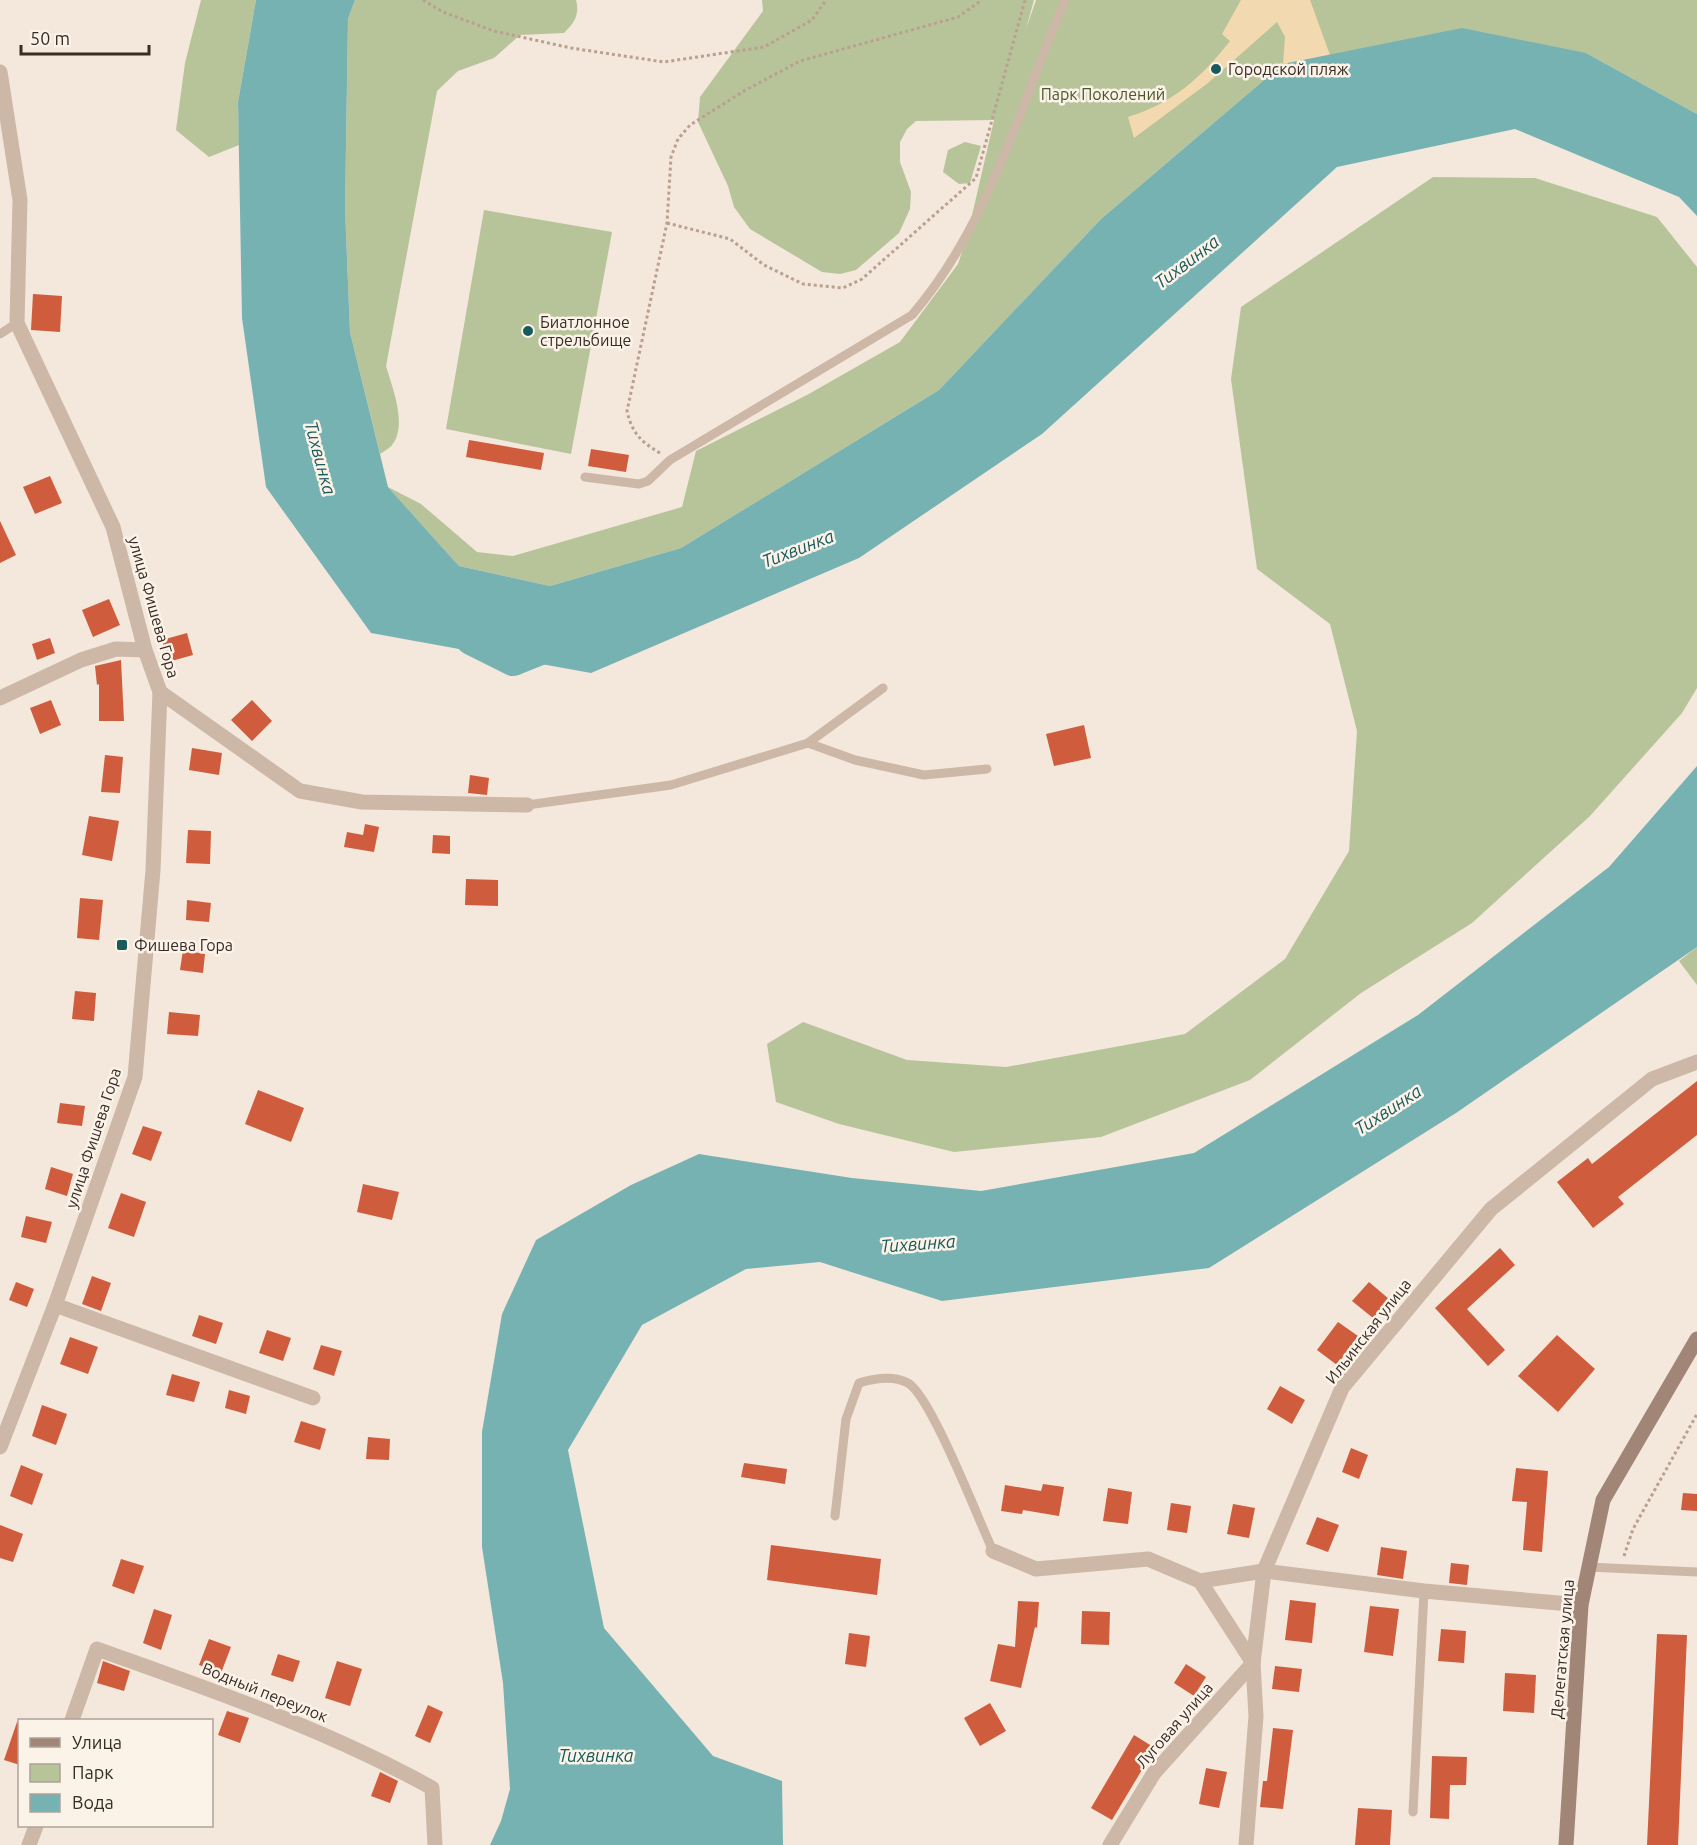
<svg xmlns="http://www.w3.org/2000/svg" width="1697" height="1845" font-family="Ubuntu,sans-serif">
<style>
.green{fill:#b7c499}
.sand{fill:#f2d9af}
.water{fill:#77b2b3}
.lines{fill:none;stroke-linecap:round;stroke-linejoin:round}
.river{stroke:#77b2b3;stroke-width:30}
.building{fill:#cf5d3d}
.path{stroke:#b9a090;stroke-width:3;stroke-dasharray:3 3;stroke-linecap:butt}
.lane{stroke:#cdb7a6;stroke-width:9}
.street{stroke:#cdb7a6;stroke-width:15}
.secondary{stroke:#a18577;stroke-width:15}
.poi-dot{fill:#195a5d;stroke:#fbf2e8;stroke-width:2}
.labels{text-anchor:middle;stroke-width:5;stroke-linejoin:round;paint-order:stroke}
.poi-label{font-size:16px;fill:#382c27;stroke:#fbf2e8;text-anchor:start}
.park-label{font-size:16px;fill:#485829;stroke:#fbf2e8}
.street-label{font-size:16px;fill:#382c27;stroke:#fbf2e8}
.water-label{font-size:18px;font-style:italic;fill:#195a5d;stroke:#fbf2e8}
</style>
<rect width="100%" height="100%" fill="#f4e7db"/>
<g class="green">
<polygon points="201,0 256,0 238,102 239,145 209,157 176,130 185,63"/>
<path d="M355 0H576C580 15 574 23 564 33L520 35 494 58 458 71 437 91 386 366C392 387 408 425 392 445 390 448 384 451 380 454L350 332 345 209 348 19Z"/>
<polygon points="762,0 1034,0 1026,29 1036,0 1697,0 1697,114 1586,53 1283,64 1101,219 939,390 681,548 550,586 459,566 388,487 421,504 477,552 513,556 682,507 696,451 807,395 900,342 958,264 967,237 994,120 916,121 907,129 900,142 900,162 911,192 910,209 899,233 856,270 840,274 822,272 750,229 734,207 728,186 698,122 700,97 763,11"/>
<polygon points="965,142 981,146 970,183 959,184 943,172 948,150"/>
<polygon points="1433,177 1535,178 1657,217 1697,267 1697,688 1682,713 1590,816 1472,923 1361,993 1250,1080 1101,1137 954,1152 839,1124 776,1102 767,1044 803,1022 907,1060 1006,1067 1185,1034 1285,959 1349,851 1357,731 1330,624 1257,569 1231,379 1241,307"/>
<polygon points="484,210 612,232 571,454 446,429"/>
<polygon points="1697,947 1697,985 1679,961"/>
</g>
<path class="sand" d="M1241 0H1310L1330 55 1283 64 1285 37 1277 22 1208 83 1134 138 1128 117C1173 103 1201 78 1230 41L1222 34Z"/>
<g class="water">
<polygon points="256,0 355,0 348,19 345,209 350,332 388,487 459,566 550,586 681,548 939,390 1101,219 1283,64 1462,28 1586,53 1697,114 1697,216 1679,197 1515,129 1337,167 1042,434 859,558 591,673 371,633 266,487 242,318 238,102"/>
<polygon points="1697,766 1697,947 1456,1113 1209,1268 942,1301 820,1262 746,1269 642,1325 568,1450 604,1628 713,1756 782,1781 783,1845 490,1845 501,1821 510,1789 503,1683 482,1547 482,1432 502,1314 536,1240 631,1185 699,1154 852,1178 981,1191 1194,1153 1418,1015 1609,867"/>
</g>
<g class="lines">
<polyline class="river" points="471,640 513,661 553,645"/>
</g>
<g class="building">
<polygon points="33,294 62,296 60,332 31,330"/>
<polygon points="469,440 544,453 541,470 466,457"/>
<polygon points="591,449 629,455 626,472 588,466"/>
<polygon points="50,476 62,503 35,514 23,487"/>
<polygon points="0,521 16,555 0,563"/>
<polygon points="109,599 120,625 93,637 82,610"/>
<polygon points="187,633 193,655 168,662 162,640"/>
<polygon points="50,638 55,653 37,660 32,644"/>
<polygon points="121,660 124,721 99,721 99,684 97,685 95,666"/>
<polygon points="51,700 61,725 40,734 30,708"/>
<polygon points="252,700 272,721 252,741 231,720"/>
<polygon points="1084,725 1091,758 1054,766 1046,734"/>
<polygon points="192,748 222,753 219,775 189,770"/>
<polygon points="105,755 123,757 120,793 101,792"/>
<polygon points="470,775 489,778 487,795 468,793"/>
<polygon points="89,816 119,821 112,861 82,855"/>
<polygon points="365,824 379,827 374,852 344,847 347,832 363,835"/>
<polygon points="188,830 211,831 210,864 186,863"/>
<polygon points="433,835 450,836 450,854 432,853"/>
<polygon points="466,879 498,880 498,906 465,905"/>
<polygon points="80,898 103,900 99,940 77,938"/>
<polygon points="187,900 211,903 209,922 186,920"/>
<polygon points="183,950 205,954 203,973 180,970"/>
<polygon points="75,991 96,993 94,1021 72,1019"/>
<polygon points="169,1012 200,1015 198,1036 167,1034"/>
<polygon points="1697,1081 1697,1135 1618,1197 1624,1204 1593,1228 1557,1182 1588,1158 1592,1164"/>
<polygon points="258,1090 304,1108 291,1142 245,1124"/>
<polygon points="60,1103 85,1106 82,1126 57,1123"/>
<polygon points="143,1126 162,1132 151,1161 132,1154"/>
<polygon points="51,1167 73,1174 67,1196 45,1189"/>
<polygon points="363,1184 399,1192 392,1220 357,1212"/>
<polygon points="121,1193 146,1202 134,1237 108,1228"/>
<polygon points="26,1216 52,1222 46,1243 21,1237"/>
<polygon points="1500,1248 1515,1265 1467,1309 1505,1350 1488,1366 1435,1308"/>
<polygon points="92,1276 111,1283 101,1311 82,1304"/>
<polygon points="16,1282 34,1289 27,1307 9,1300"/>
<polygon points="1369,1282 1389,1299 1373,1318 1352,1301"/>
<polygon points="199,1315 223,1323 216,1344 192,1336"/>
<polygon points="1338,1322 1358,1336 1337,1365 1317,1350"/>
<polygon points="267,1330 291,1338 283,1361 259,1353"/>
<polygon points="1557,1335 1595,1369 1558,1412 1518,1376"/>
<polygon points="70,1337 98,1347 88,1374 60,1364"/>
<polygon points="321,1345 342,1351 334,1376 313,1369"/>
<polygon points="172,1374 200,1382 194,1402 166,1395"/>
<polygon points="1280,1386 1305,1400 1292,1424 1267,1409"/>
<polygon points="229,1390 250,1396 246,1414 225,1408"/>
<polygon points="42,1405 67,1414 56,1445 32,1436"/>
<polygon points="301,1421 326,1429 320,1450 294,1442"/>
<polygon points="368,1437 390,1439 389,1460 366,1459"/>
<polygon points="1351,1448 1368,1455 1359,1479 1342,1472"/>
<polygon points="744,1463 787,1469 785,1484 741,1477"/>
<polygon points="21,1465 43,1474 32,1505 10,1496"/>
<polygon points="1516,1468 1548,1471 1542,1552 1523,1550 1527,1502 1512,1501"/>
<polygon points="1043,1484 1064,1487 1059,1516 1023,1510 1022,1514 1001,1511 1005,1485 1041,1491"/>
<polygon points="1108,1488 1132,1492 1128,1524 1103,1521"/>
<polygon points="1683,1493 1697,1494 1697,1511 1681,1510"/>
<polygon points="1171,1503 1191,1506 1187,1533 1167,1530"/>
<polygon points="1233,1504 1255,1508 1249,1538 1227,1534"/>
<polygon points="1317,1517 1339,1525 1328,1552 1306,1544"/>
<polygon points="0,1525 23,1534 13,1562 0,1558"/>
<polygon points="771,1545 881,1559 877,1595 767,1580"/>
<polygon points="1381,1547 1407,1551 1403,1579 1377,1575"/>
<polygon points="121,1559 144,1566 134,1594 112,1586"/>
<polygon points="1451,1563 1469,1565 1467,1585 1449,1583"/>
<polygon points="1290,1600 1316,1603 1312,1643 1285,1640"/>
<polygon points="1018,1601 1039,1602 1037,1628 1035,1627 1021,1688 990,1681 998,1644 1015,1647"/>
<polygon points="1370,1606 1399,1609 1393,1656 1364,1652"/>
<polygon points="154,1609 172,1615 161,1650 143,1643"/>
<polygon points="1082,1611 1110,1612 1109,1645 1081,1644"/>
<polygon points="1441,1629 1466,1631 1464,1663 1438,1661"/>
<polygon points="849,1633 870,1636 866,1667 845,1664"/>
<polygon points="1657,1634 1687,1635 1678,1845 1647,1845"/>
<polygon points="209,1639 231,1647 221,1673 199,1665"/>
<polygon points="278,1654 300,1661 293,1682 271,1675"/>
<polygon points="103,1661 130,1671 124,1691 97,1683"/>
<polygon points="337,1661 362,1669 350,1706 325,1698"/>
<polygon points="1186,1664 1206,1677 1194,1696 1174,1683"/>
<polygon points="1275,1666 1302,1669 1299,1692 1272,1689"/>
<polygon points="1505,1673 1536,1675 1534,1713 1503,1711"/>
<polygon points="990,1703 1006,1731 980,1746 964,1718"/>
<polygon points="428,1705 443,1712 430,1743 415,1736"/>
<polygon points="227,1711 249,1718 240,1743 218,1735"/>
<polygon points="17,1722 20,1722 20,1765 4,1760"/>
<polygon points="1273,1728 1293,1730 1283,1809 1260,1807 1263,1781 1267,1781"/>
<polygon points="1134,1735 1155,1748 1112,1820 1091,1808"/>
<polygon points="1432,1756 1467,1757 1466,1785 1450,1785 1449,1819 1430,1818"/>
<polygon points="1206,1768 1227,1772 1219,1808 1199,1804"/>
<polygon points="380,1772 398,1781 390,1803 371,1796"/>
<polygon points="1358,1808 1392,1810 1390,1845 1355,1845"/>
</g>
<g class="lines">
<g class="path">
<polyline points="423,0 443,12 494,31 571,48 664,62 764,47 812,20 826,0"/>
<polyline points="667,223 730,239 764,265 803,284 843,288 862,279 976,178 1025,0"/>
<path d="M660 453C641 442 632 433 627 411L667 223 671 157 678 139 690 125 744 91 800 61 958 17 982 0"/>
<polyline points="1624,1556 1633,1529 1697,1414"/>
</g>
<g class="lane">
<polyline points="0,334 17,323"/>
<path d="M585 477 639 484 648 481 670 460 912 315C990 224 1019 108 1065 0"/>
<polyline points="808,743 883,688"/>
<polyline points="527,805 671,785 808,743 855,760 924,775 987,769"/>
<path d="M835 1516 846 1419 859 1383C875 1378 893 1375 908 1383 931 1396 979 1521 993 1551"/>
<polyline points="1588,1567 1697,1572"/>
<polyline points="1413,1812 1424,1591"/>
</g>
<g class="street">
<polyline points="0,72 20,200 17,323 113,527 145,650 160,692 153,870 135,1077 55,1305 0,1447"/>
<polyline points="160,692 300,791 362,802 527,805"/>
<polyline points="0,698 81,660 116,649 145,650"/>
<polyline points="55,1305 313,1398"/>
<polyline points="993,1551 1036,1569 1148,1559 1200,1581 1264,1571 1424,1591 1581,1605"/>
<path d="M72 1720 97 1649C211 1690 326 1729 432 1788L435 1845"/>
<polyline points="29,1845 36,1826"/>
<polyline points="1110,1845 1154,1773 1253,1663 1200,1581"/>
<polyline points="1246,1845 1256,1716 1253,1663 1264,1571 1342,1388 1491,1209 1652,1079 1697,1062"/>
</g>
<polyline class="secondary" points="1566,1845 1581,1605 1603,1500 1697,1339"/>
</g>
<g class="poi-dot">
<circle cx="1216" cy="69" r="6"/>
<circle cx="528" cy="331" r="6"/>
<rect x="116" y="939" width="12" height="12" rx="3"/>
</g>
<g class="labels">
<g class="poi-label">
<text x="1228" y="75">Городской пляж</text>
<text x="540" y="328">Биатлонное<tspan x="540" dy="18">стрельбище</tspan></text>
<text x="134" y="951">Фишева Гора</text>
</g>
<g class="park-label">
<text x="1103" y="100">Парк Поколений</text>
</g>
<g class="street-label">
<text transform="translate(154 607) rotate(74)" y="6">улица Фишева Гора</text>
<text transform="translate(93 1138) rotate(-72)" y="6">улица Фишева Гора</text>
<text transform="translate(1368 1331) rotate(-52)" y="6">Ильинская улица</text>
<text transform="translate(1562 1649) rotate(-85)" y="6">Делегатская улица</text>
<text transform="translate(265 1692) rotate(22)" y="6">Водный переулок</text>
<text transform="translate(1174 1725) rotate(-49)" y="6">Луговая улица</text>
</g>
<g class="water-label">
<text transform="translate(1187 262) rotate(-37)" y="6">Тихвинка</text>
<text transform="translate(320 458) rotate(75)" y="6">Тихвинка</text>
<text transform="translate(798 549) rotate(-21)" y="6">Тихвинка</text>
<text transform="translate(1388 1110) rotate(-33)" y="6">Тихвинка</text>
<text transform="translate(918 1244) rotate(-4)" y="6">Тихвинка</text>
<text x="596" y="1762">Тихвинка</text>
</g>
</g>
<rect x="18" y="1719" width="195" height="108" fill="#fbf2e8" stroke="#ada39b" stroke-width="1.5"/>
<rect x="30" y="1738" width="30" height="9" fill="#a18577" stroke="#ada39b" stroke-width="1.5"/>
<text x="72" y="1749" font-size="18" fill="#382c27">Улица</text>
<rect x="30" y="1764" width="30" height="18" fill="#b7c499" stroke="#ada39b" stroke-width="1.5"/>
<text x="72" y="1779" font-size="18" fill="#382c27">Парк</text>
<rect x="30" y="1794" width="30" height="18" fill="#77b2b3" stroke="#ada39b" stroke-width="1.5"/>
<text x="72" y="1809" font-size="18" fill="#382c27">Вода</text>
<path d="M21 45v9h128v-9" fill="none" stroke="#382c27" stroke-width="3"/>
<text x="30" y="45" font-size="18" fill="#382c27" stroke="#fbf2e8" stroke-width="4.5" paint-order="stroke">50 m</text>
</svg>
